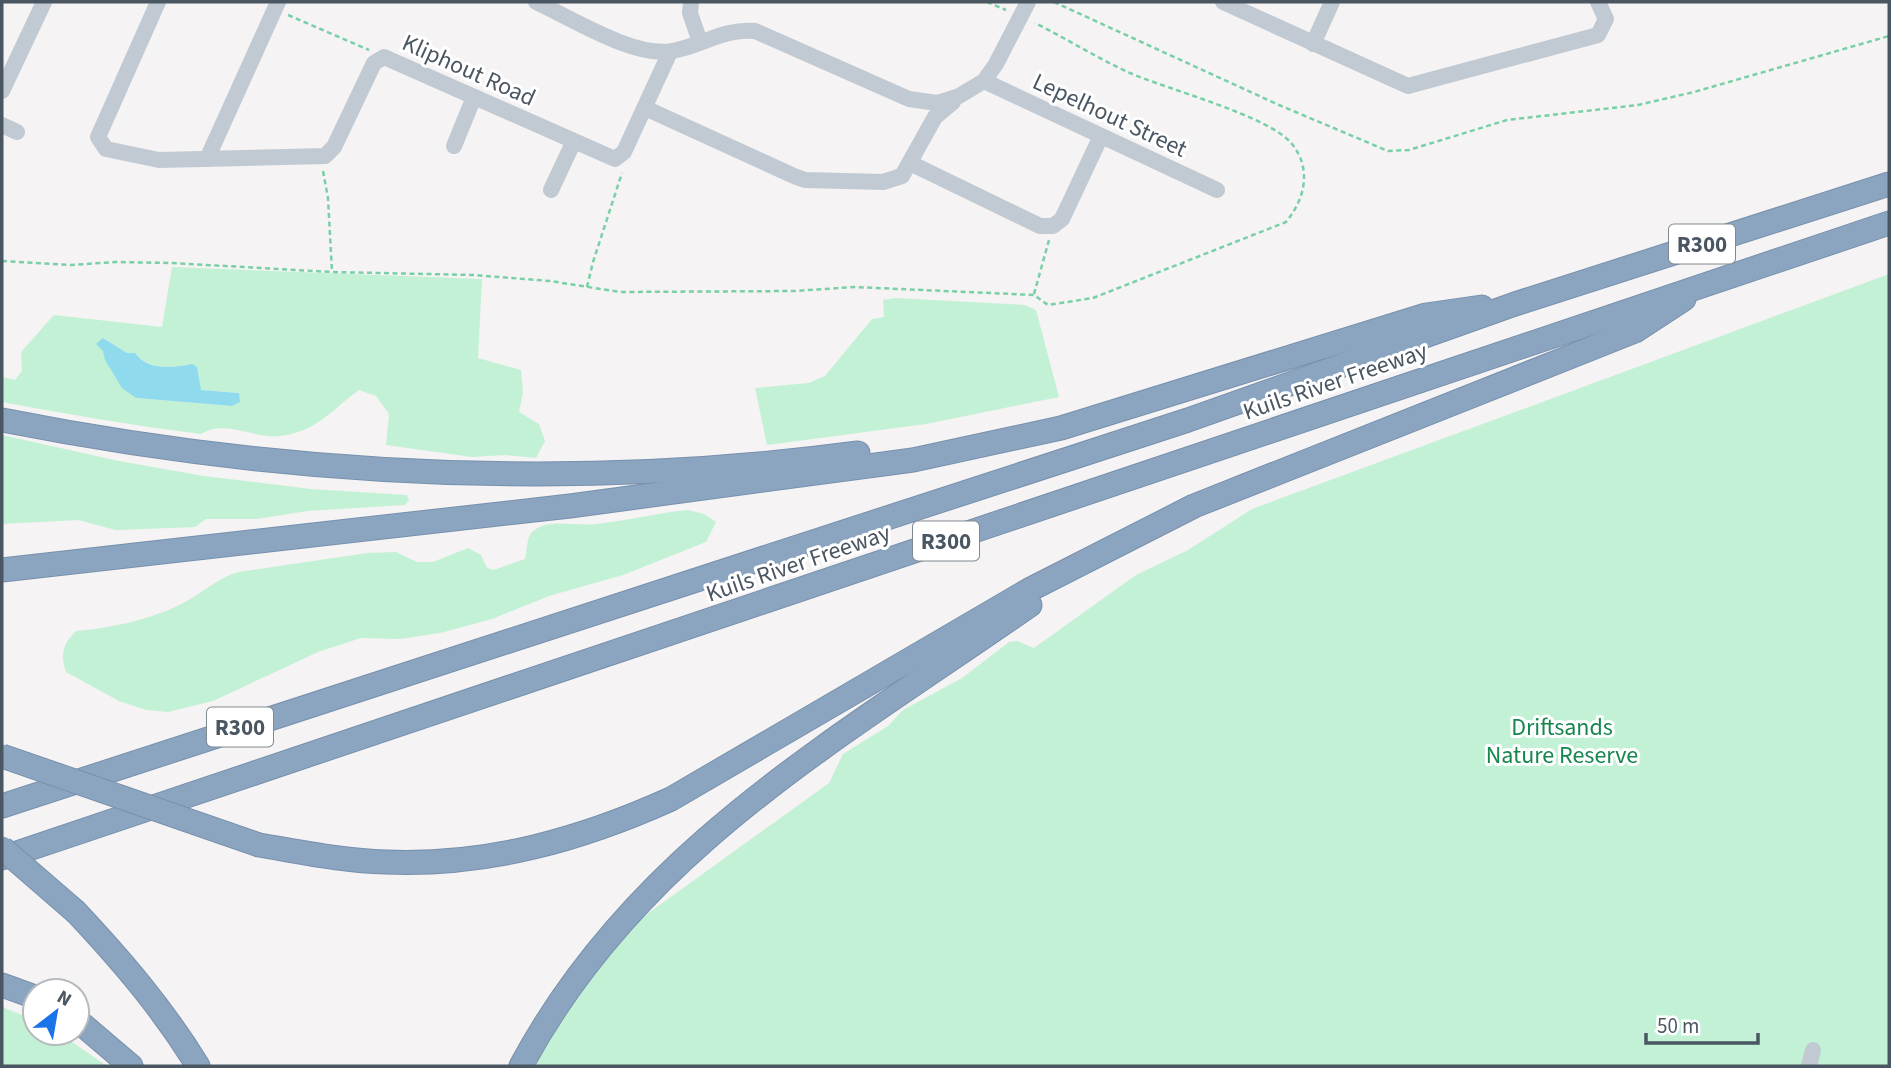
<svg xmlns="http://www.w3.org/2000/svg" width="1891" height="1068" font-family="'Source Sans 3',sans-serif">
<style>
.green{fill:#c3f1d5;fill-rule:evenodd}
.water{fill:#90daee}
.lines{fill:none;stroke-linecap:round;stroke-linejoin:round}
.highway-casing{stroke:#7690ad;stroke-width:25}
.path{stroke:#7ad0a6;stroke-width:2.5;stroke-dasharray:5 3.5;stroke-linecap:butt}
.minor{stroke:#c1cad2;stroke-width:16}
.highway{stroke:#8ba5c1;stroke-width:23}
.highway-bridge-casing{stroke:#7690ad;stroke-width:25;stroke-linecap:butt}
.highway-bridge{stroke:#8ba5c1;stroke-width:23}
.labels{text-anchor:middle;stroke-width:6;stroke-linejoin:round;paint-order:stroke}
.shield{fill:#fff;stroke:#808990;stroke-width:2}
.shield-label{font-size:23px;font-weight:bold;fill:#4a5661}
.street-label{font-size:24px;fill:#4a5661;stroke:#fff}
.park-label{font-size:24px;fill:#17864f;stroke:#fff}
</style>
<rect width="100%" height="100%" fill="#f5f3f3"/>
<g class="green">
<path d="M172 267 482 279 478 358 521 370 523 393 519 412 539 424 545 441 536 458 505 455 472 457 386 445 389 414 376 396 359 390C330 411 318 431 280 436 253 439 226 419 201 434 135 426 67 414 2 402V377L15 380 22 371 21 352 54 315 162 327ZM103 338 127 353H135C145 366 171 372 185 365L201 390 239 393 232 406 136 398C117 379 104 365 103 338Z"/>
<polygon points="1889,274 1889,1066 526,1066 579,963 829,783 843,754 888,726 903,710 962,678 1009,642 1017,641 1034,648 1136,575 1188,550 1252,509"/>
<polygon points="895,298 1025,305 1036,310 1059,397 926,424 767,445 755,388 809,383 825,376 872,319 884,317 883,300"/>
<polygon points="2,435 119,461 204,476 311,489 407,495 409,500 405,505 307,511 257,519 206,519 195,527 116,530 78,520 2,524"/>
<path d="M688 510 704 514 716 522 706 542 623 575 549 596 492 619 440 633 400 639 361 638 318 652 213 701 168 712 146 710 119 701 66 672C60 654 63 644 76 631 108 629 158 618 187 601 205 591 219 577 239 572L367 553 396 552 417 562H433L468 548 481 555 487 568 494 570 525 559C527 551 527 538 531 533 547 517 576 527 595 524 627 521 656 513 688 510Z"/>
<polygon points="2,1007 35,1020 35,1033 59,1033 107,1066 2,1066"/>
</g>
<path class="water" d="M103 338 127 353H135C149 371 172 368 192 364L197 367 201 390 239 393 240 402 232 406 136 398 122 388 105 360 103 351 96 344Z"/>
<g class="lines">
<defs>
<g id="highway">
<path d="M2 420C285 476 571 491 858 453"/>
<polyline points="2,570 570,506 913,460 1061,428 1426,315 1482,307"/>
<polyline points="2,806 1188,420 1515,304 1889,184"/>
<path d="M259 845C301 852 344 861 386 862 487 866 580 840 671 799L1029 590 1194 506 1635 331 1684 299"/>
<polyline points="2,858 1889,223"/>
<path d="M76 912C122 961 163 1009 198 1066"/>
<polyline points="2,985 35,997"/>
<polyline points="77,1020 131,1066"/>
<path d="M521 1066C636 851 837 740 1030 605"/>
</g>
</defs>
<use href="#highway" class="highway-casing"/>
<g class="path">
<polyline points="987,2 1006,10"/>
<polyline points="1054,2 1279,105 1388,151 1409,150 1507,120 1638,105 1694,92 1889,36"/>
<polyline points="288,15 369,50"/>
<polyline points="323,171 328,198 332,272"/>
<path d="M2 261 71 265 115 262 172 263 332 272 473 275 550 281 620 292 794 291 855 287 1034 295 1048 305 1093 298 1286 222C1305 199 1312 169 1292 144 1270 116 1166 89 1130 73 1097 58 1067 39 1035 23"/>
<polyline points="587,287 593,262 622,173"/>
<polyline points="1034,294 1049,240"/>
</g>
<g class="minor">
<polyline points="158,2 98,137 106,149 159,160 325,156 334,147 374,63 384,57 615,159 624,152 670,52"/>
<path d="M536 2C571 18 634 58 672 51 702 46 724 28 755 31L909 99 937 103 959 96 984 81 996 64 1028 2"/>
<polyline points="691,2 690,13 700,42"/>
<polyline points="1223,2 1408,86 1598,35 1606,19 1598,2"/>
<polyline points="1313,44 1332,2"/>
<polyline points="984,81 1217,190"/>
<polyline points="2,91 44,2"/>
<polyline points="645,108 794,176 805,180 883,182 902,176 935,117 953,102"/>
<polyline points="2,125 17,132"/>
<polyline points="454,146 474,97"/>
<polyline points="207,159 278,2"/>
<polyline points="910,163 1040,226 1053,226 1062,219 1101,136"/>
<polyline points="551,190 573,143"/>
<polyline points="1809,1066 1813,1050"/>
</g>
<use href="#highway" class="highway"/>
<defs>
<g id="highway-bridge">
<polyline points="2,756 259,845"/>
<polyline points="2,848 76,912"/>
</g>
</defs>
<use href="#highway-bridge" class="highway-bridge-casing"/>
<use href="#highway-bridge" class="highway-bridge"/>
</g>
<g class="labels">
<g class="shield">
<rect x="1669" y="224.5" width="66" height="39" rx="5"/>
<rect x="913" y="521.5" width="66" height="39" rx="5"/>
<rect x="207" y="707.5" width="66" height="39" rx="5"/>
</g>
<g class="shield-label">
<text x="1702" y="252">R300</text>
<text x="946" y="549">R300</text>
<text x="240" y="735">R300</text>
</g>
<g class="street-label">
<text transform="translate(469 70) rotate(24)" y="8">Kliphout Road</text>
<text transform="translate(1110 115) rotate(25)" y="8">Lepelhout Street</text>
<text transform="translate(1335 381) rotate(-19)" y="8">Kuils River Freeway</text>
<text transform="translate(798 563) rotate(-19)" y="8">Kuils River Freeway</text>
</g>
<g class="park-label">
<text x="1562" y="735">Driftsands<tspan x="1562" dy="28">Nature Reserve</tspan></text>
</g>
</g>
<rect width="1891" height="1068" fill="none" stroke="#4a5661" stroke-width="7"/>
<g transform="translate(56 1012) rotate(31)"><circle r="33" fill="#ffffff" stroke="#b7bbc0" stroke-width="2"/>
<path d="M0-5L12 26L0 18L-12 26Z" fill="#1a73e8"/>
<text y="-10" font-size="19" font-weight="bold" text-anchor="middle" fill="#4a5661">N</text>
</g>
<path d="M1646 1033v10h112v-10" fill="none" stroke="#4a5661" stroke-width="3.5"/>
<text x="1657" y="1033" font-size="21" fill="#4a5661" stroke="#ffffff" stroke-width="5" paint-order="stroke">50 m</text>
</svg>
